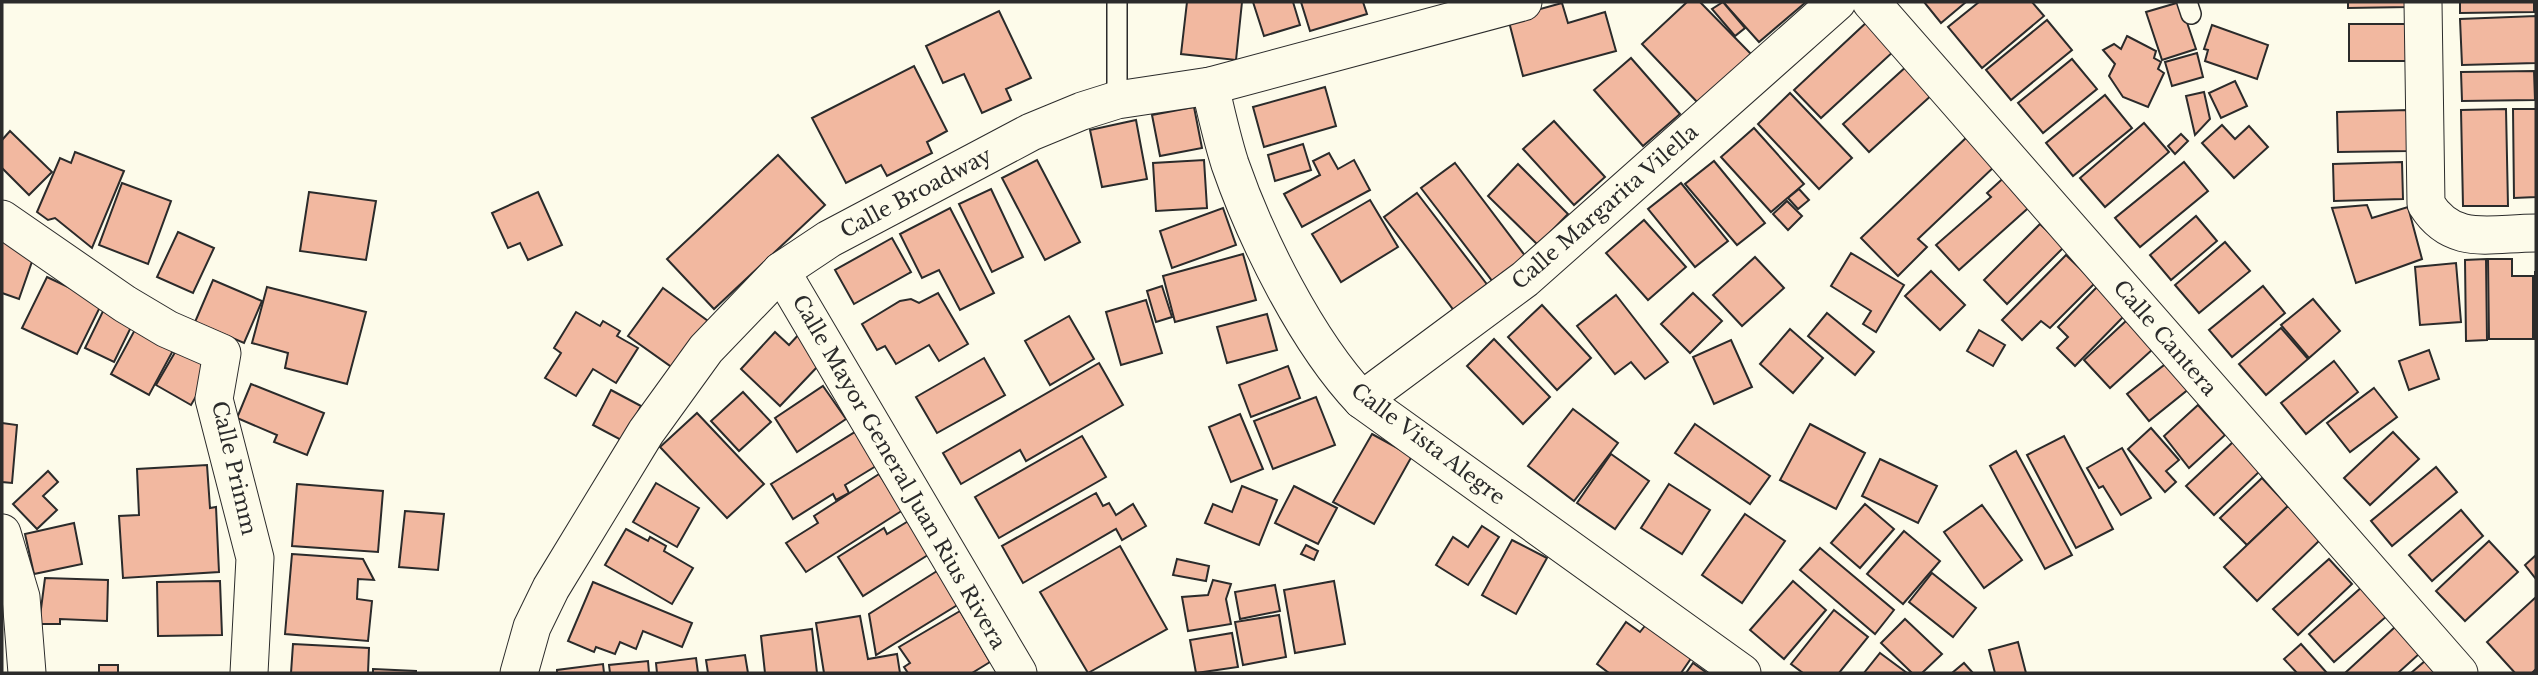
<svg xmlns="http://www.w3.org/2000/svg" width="2538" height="675" font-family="'Libre Baskerville',serif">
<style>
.building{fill:#f2b8a0;stroke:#2b2b2b;stroke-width:2}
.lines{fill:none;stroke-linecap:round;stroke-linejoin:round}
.service-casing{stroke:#2b2b2b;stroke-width:22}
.minor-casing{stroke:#2b2b2b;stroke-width:39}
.service{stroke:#fdfbea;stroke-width:19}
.minor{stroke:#fdfbea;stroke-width:37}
.labels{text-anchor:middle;stroke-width:5;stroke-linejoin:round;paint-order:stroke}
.street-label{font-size:21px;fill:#2b2b2b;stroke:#fdfbea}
</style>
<rect width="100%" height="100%" fill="#fdfbea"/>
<g class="building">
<polygon points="1187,2 1242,2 1236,60 1181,54"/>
<polygon points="1253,2 1293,2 1300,25 1264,36"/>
<polygon points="1301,2 1363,2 1367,14 1310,31"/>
<polygon points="1687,2 1700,2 1751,54 1699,104 1642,44"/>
<polygon points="1723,2 1806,2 1759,42"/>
<polygon points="1723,2 1745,28 1735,36 1712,9"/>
<polygon points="1924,2 1966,2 1941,23"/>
<polygon points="1979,2 2032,2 2044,16 1982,68 1948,27"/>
<polygon points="2180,2 2196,49 2162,60 2146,12"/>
<polygon points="2348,2 2409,2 2409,7 2348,8"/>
<polygon points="2460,2 2534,2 2534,12 2460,13"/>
<polygon points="1562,3 1568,23 1605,12 1616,51 1523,76 1508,18"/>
<polygon points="999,11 1031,78 1006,89 1011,100 982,113 964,74 943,83 926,46"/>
<polygon points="2536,16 2536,63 2462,65 2460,19"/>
<polygon points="2047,20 2072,50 2011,100 1986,70"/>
<polygon points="1868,21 1895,50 1821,118 1794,90"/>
<polygon points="2349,24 2409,24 2408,61 2349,61"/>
<polygon points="2212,25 2268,45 2257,79 2205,61 2208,50 2204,49"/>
<polygon points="2127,36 2156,51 2154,58 2161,62 2158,69 2164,73 2148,107 2123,97 2109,76 2115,64 2103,50 2114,44 2121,49"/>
<polygon points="2197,53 2203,77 2172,86 2165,62"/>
<polygon points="1631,58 1680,114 1643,146 1594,90"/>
<polygon points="2072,59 2097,89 2043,133 2018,103"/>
<polygon points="1908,65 1934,93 1869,152 1843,124"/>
<polygon points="914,66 947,131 927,142 932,153 887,176 881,165 846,183 812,118"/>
<polygon points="2534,71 2535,100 2462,101 2461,72"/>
<polygon points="2235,81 2247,106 2221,118 2209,93"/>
<polygon points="1325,87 1336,126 1264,147 1253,107"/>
<polygon points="2204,92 2210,119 2195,135 2186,96"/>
<polygon points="1790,93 1852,158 1819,189 1758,124"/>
<polygon points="2105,95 2132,128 2073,176 2046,143"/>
<polygon points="1194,107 1202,148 1160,156 1152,115"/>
<polygon points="2506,109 2508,206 2463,206 2461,110"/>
<polygon points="2513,109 2536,109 2536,197 2514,198"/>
<polygon points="2408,110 2408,151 2338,152 2337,112"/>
<polygon points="1136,120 1147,179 1102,187 1090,130"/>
<polygon points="1554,121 1605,177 1574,205 1523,149"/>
<polygon points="2144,123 2169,152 2105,207 2080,178"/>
<polygon points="2222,125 2235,139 2249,126 2268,147 2234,178 2202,143"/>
<polygon points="1754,128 1804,184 1771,212 1721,157"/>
<polygon points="10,131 52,172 29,195 2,168 2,140"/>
<polygon points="2181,134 2188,141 2175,154 2168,146"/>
<polygon points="1968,136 1996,165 1918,239 1927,247 1898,276 1861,238"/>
<polygon points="1303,144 1311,170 1275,181 1268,155"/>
<polygon points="75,152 124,171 92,248 55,218 48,220 37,212 60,158 71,163"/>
<polygon points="1329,153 1338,169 1354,160 1370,190 1302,227 1284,194 1320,175 1313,161"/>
<polygon points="778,155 825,205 714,309 667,259"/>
<polygon points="1037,160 1080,242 1045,260 1002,178"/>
<polygon points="1204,160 1207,208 1156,211 1153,163"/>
<polygon points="1714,161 1765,223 1737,245 1685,184"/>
<polygon points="2184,162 2208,191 2140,247 2115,218"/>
<polygon points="2402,162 2403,199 2334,201 2333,164"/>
<polygon points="1455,163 1526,257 1493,282 1421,188"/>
<polygon points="1518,164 1568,214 1538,245 1488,196"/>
<polygon points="2009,173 2035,202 1959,270 1936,245 1991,197 1987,193"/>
<polygon points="122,183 171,201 148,264 99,245"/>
<polygon points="1681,183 1728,241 1695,267 1648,209"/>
<polygon points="991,189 1023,257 992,272 959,204"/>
<polygon points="1799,189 1809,200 1798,209 1788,198"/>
<polygon points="309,192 376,201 366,260 300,251"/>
<polygon points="538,192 562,245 528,260 520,243 508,248 492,213"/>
<polygon points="1417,193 1489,287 1455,312 1384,217"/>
<polygon points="1370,200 1398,247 1341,282 1312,234"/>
<polygon points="1787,201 1802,216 1788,230 1773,214"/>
<polygon points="2367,205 2372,218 2408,207 2422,259 2356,283 2332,208"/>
<polygon points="950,208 994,293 960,310 939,270 922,278 900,234"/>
<polygon points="1223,208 1236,245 1172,268 1160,231"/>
<polygon points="2196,216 2217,241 2171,280 2150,255"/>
<polygon points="1644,220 1686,267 1648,300 1606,253"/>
<polygon points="2040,224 2064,247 2007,304 1984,280"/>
<polygon points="178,232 214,248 193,293 157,277"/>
<polygon points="2,236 35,253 19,299 2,293"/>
<polygon points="892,238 911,272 854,304 835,270"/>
<polygon points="2225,242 2250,271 2199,313 2175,285"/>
<polygon points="1851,253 1904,285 1876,332 1863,324 1871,311 1831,286"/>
<polygon points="1243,254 1256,300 1175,322 1163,276"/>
<polygon points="2066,255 2095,283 2050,328 2041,321 2022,340 2002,320"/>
<polygon points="1755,257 1784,288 1742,326 1713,295"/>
<polygon points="2486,259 2487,340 2466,341 2465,260"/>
<polygon points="2488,259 2512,259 2512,276 2533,276 2533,339 2489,339"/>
<polygon points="2456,263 2461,322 2420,325 2415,267"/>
<polygon points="1931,271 1965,305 1940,330 1905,296"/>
<rect x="2535" y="272" width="1" height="67"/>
<polygon points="47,277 102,303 77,354 22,328"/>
<polygon points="213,280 262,301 244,343 195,322"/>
<polygon points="1162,286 1172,317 1156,322 1147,291"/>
<polygon points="2263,286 2285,313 2232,357 2209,330"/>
<polygon points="267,287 366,312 347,384 285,368 288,353 252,343"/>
<polygon points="2097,287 2126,314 2075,366 2057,348 2068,337 2058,327"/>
<polygon points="663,288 708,321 673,368 628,336"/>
<polygon points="938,293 968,344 939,361 929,345 896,364 885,346 877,350 862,324 900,301 911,299 919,303"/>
<polygon points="1693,293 1722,321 1690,353 1661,324"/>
<polygon points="1616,295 1668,362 1645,379 1631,362 1615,374 1577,326"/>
<polygon points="2313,299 2340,331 2309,358 2281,325"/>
<polygon points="1146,300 1162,353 1121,365 1106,312"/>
<polygon points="106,305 135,319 114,362 85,348"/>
<polygon points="1542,305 1591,358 1557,390 1508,337"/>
<polygon points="576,312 600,326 603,321 620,331 617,336 638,348 616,383 593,369 576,396 545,378 561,353 554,348"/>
<polygon points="1827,313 1874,352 1855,375 1808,336"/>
<polygon points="1267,314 1277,350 1227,363 1217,327"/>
<polygon points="1069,316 1094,359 1050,385 1025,341"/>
<polygon points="2127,320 2153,349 2110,388 2084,360"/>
<polygon points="138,324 176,345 149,395 111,374"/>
<polygon points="2281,328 2308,359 2266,395 2239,364"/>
<polygon points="1790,329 1823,358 1793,393 1760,364"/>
<polygon points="1979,330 2005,345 1993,366 1967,351"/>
<polygon points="775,332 789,345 801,332 819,365 780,406 741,369"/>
<polygon points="1494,339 1550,397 1523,424 1467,366"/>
<polygon points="1731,340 1752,387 1714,404 1693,357"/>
<polygon points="181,342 216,362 191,405 156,385"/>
<polygon points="2429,350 2439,379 2409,390 2399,361"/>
<polygon points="984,358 1005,395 937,433 916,397"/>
<polygon points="2334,361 2358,392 2306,434 2281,403"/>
<polygon points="2168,362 2190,388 2149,421 2127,394"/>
<polygon points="1099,363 1123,405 1026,461 1020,450 961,484 943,453"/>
<polygon points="1288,366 1300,398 1251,417 1239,385"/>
<polygon points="251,384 324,413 307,455 274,442 277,435 237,418"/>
<polygon points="823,386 846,419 797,452 775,418"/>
<polygon points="2374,388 2397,417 2350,452 2327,423"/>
<polygon points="611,390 641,406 623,441 593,425"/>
<polygon points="743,392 771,422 739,451 711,421"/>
<polygon points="1316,397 1335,445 1273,469 1254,421"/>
<polygon points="2198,405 2225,435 2189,468 2164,436"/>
<polygon points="1573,409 1618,443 1574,501 1528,466"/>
<polygon points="697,413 764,484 727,518 660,447"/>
<polygon points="1240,414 1263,469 1231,482 1209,427"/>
<polygon points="2,423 17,425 12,483 2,482"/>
<polygon points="1695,424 1770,476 1750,504 1675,453"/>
<polygon points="1810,424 1865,453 1836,509 1780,480"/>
<polygon points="2151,428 2179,460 2166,471 2176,482 2165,492 2128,449"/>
<polygon points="855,432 876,466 845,485 849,493 836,500 833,494 793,519 771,484"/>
<polygon points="2393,432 2419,459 2370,505 2344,478"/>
<polygon points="1372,434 1412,456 1374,524 1333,502"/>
<polygon points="1082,436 1106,477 999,538 975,497"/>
<polygon points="2064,436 2113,529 2076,548 2027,455"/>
<polygon points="2233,442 2261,470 2214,515 2186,486"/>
<polygon points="2122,448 2151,498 2121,515 2103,486 2099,488 2087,468"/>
<polygon points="2016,451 2072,555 2045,569 1990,466"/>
<polygon points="1611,454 1649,481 1615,529 1577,503"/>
<polygon points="1880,459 1937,486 1918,523 1862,496"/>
<polygon points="207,465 210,508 216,507 219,572 123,578 119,516 139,515 137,469"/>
<polygon points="2436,467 2457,492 2392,546 2371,521"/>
<polygon points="48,471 58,482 43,496 57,510 37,529 13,504"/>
<polygon points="879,474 903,510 806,572 786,543 818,523 814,516"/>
<polygon points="2262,478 2288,506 2247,545 2220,518"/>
<polygon points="656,483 699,508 677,547 633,522"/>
<polygon points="297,484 383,491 378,552 292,546"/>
<polygon points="1669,484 1710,510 1682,554 1641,528"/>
<polygon points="1242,486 1277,500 1259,545 1205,523 1213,504 1232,512"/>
<polygon points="1294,486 1337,508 1318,544 1275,523"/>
<polygon points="1096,493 1103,506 1109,503 1116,515 1133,504 1146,526 1122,540 1116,529 1023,583 1002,546"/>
<polygon points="1865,504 1894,529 1860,568 1831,543"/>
<polygon points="1982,505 2022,560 1984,588 1944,532"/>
<polygon points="2288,506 2321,539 2257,601 2224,567"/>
<polygon points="2461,510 2483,536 2432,581 2409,555"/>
<polygon points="405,511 444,514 438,570 399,567"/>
<polygon points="1745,514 1785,541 1742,603 1702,575"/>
<polygon points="910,520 931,553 863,596 838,557 884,528 887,534"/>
<polygon points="74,523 82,564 34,574 25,534"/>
<polygon points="1482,526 1499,537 1468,585 1436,565 1453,537 1468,547"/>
<polygon points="626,529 648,541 650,537 666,546 664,551 693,568 672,604 605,565"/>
<polygon points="1904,531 1940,561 1903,604 1867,574"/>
<polygon points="1512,540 1547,558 1516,614 1482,595"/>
<polygon points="2489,541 2518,572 2465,621 2436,591"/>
<polygon points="1306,545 1318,551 1314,560 1301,554"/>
<polygon points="1120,546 1167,629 1088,673 1040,592"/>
<polygon points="1820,548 1894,610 1875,634 1800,570"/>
<polygon points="292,554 363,559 374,580 358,579 357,599 372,601 368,641 285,634"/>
<polygon points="2536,555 2536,579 2525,565"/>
<polygon points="1177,559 1209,566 1206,581 1173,575"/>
<polygon points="2329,559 2352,584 2298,635 2273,609"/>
<polygon points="937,571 959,604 876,655 869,614"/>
<polygon points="1932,573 1976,608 1953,637 1909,602"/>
<polygon points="45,578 108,580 107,621 60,619 60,624 39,624"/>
<polygon points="1213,580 1231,584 1226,599 1231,624 1188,631 1182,597 1208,595"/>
<polygon points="220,581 222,635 158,636 157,582"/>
<polygon points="1334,581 1345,644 1295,653 1284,590"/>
<polygon points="1793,581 1826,610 1784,659 1750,630"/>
<polygon points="593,582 692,623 682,647 643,631 636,649 620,642 615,654 596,647 594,652 568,641"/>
<polygon points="1275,585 1280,611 1240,619 1235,592"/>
<polygon points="2363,586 2388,615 2334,662 2309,634"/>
<polygon points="2536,597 2536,669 2532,673 2515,673 2487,642"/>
<polygon points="1834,610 1868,637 1839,673 1803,673 1791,664"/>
<polygon points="960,611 990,662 972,673 908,673 904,667 910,663 899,647"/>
<polygon points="1279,615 1286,657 1243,665 1235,622"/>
<polygon points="860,616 868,659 897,654 900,673 824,673 816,623"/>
<polygon points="1905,619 1942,654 1922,673 1912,673 1881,643"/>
<polygon points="1626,622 1640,632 1648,622 1694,654 1681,673 1609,673 1597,664"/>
<polygon points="2395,627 2419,654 2398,673 2345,673"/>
<polygon points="812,629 817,673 765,673 761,636"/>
<polygon points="1232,633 1238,667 1196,673 1190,640"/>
<polygon points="2018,642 2026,673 1995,673 1989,650"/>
<polygon points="293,644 369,648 368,673 291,673"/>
<polygon points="2301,644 2327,673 2297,673 2284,659"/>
<polygon points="1880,653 1907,673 1864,673"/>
<polygon points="745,655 748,673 708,673 706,660"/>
<polygon points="696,658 698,673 657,673 656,663"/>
<polygon points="648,661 649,673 610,673 609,665"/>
<polygon points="2425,661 2436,673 2411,673"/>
<polygon points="1693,663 1707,673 1686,673"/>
<polygon points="1964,663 1973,673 1952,673"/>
<polygon points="603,664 604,673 557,673 557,670"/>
<rect x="99" y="665" width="19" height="8"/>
<polygon points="373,669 416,671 416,673 373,673"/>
</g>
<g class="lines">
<defs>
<g id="service">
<polyline points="2187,2 2191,14"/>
<polyline points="1117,100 1117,2"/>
</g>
<g id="minor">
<polyline points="1871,2 2459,673"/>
<path d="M2423 2 2426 204C2453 247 2490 233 2536 233"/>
<path d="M1210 86C1216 112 1222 139 1230 164 1256 239 1307 342 1362 400L1742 673"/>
<polyline points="2,219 125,304 167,329 222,353 214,399 255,558 249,673"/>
<polyline points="781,271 1018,673"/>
<polyline points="1362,400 1525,279 1837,2"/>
<polyline points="2,533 21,597 27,673"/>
<polyline points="519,673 532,627 551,588 646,432 706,349 781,271 829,239 1031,132 1082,111 1117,100 1210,86 1523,2"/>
</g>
</defs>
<use href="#service" class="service-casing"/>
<use href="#minor" class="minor-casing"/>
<use href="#service" class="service"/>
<use href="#minor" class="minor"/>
</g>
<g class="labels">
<g class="street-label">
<text transform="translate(916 193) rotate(-28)" y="7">Calle Broadway</text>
<text transform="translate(1605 207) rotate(-41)" y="7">Calle Margarita Vilella</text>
<text transform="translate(2165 338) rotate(49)" y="7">Calle Cantera</text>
<text transform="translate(1428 444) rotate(37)" y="7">Calle Vista Alegre</text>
<text transform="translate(234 468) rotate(77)" y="7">Calle Primm</text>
<text transform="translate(899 472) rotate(60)" y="7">Calle Mayor General Juan Rius Rivera</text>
</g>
</g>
<rect width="2538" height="675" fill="none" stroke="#2b2b2b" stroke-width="7"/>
</svg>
